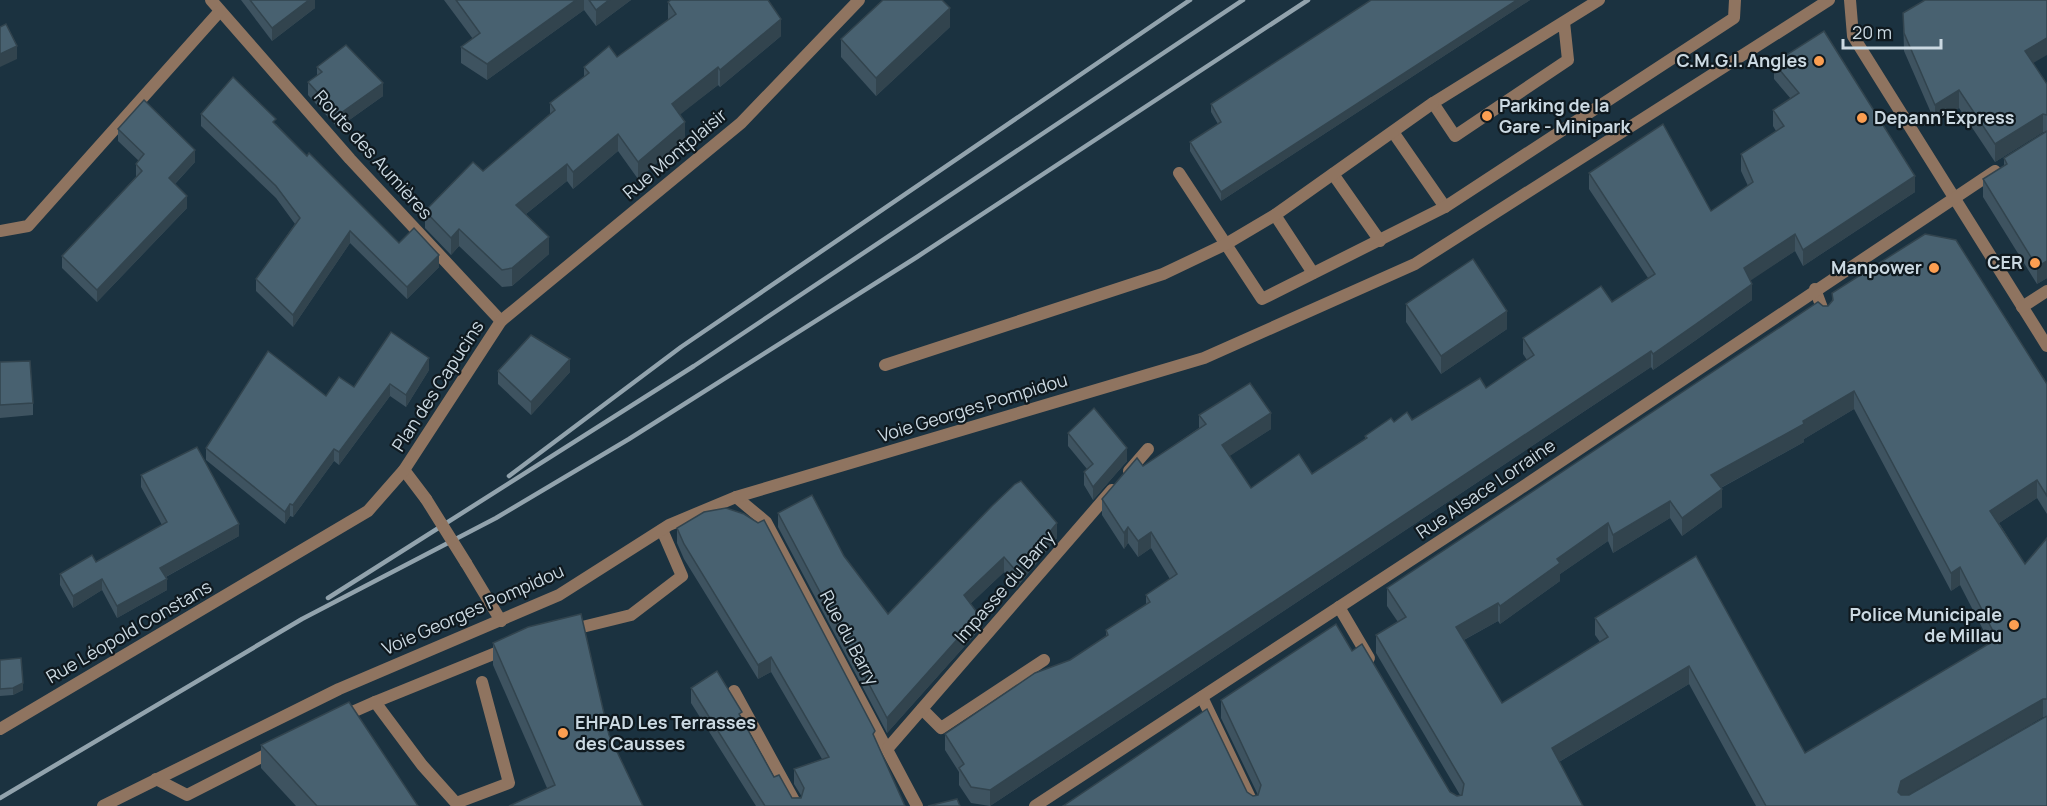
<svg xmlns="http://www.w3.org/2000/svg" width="2047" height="806" font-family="Manrope,sans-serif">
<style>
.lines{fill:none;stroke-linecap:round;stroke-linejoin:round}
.service{stroke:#8f7460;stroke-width:12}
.minor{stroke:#8f7460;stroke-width:12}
.rail{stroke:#92a3ad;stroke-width:4.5}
.minor-bridge{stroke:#8f7460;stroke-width:12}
.wall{fill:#3e5360;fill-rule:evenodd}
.shaded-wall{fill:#32444e}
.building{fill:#486170;stroke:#32444e;stroke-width:1.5;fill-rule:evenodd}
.poi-dot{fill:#fb9e51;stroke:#0f191f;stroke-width:2}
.labels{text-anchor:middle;stroke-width:4.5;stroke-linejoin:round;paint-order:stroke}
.poi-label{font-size:18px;font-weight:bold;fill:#cbd9e2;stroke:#0f191f;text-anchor:end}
.street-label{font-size:18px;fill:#cbd9e2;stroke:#0f191f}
</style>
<rect width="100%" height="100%" fill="#1b3240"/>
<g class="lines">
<g class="service">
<polyline points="1564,22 1568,60 1455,136 1433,103 1599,0"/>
<polyline points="1393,132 1445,207"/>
<polyline points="1179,173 1262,299 1445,207 1734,18 1735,0"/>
<polyline points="1333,174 1380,241"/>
<polyline points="1275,215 1313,273"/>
<polyline points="1815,289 1825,316"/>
<polyline points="885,365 1163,274 1226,244 1275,215 1433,103"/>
<polyline points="570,630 631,615 682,576 662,530"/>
<polyline points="734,691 797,806"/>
<polyline points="375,702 508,648"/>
<polyline points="922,709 941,728 1044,660"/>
<polyline points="341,717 375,702 422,765 456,803 509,783 482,682"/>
<polyline points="156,779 187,795 275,750"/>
</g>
<g class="minor">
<polyline points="211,0 350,159 501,321"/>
<polyline points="1850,0 1853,36 2047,346"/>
<polyline points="0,231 28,226 220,11"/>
<polyline points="2022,307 2047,291"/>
<polyline points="404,470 426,499"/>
<polyline points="1129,471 1148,449"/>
<polyline points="736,497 766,522 917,806"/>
<polyline points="466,563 501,621"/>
<polyline points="1339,607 1369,658"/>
<polyline points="1202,697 1254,806"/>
<polyline points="0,729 368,511 404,470 501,321 741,123 859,0"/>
<polyline points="888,748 1112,490"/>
<polyline points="103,806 339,689 559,595 669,525 736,497 1204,358 1415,264 1829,0"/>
<polyline points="1035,806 1518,490 1995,171"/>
</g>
<g class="rail">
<polyline points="509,476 681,347 1190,0"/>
<polyline points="328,598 694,366 1243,0"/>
<polyline points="0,798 302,619 496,518 629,439 917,257 1308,0"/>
</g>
<polyline class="minor-bridge" points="426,499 466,563"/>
</g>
<g class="wall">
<polygon points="241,0 315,0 315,8 272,41"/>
<polygon points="444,0 631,0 596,26 584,10 487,80 461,63 461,47 473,39"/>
<polygon points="1371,0 1530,0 1221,201 1190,151 1190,142 1218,124 1211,112 1211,104"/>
<polygon points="668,2 781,36 720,87 718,85 680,114 685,139 638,179 618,151 573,189 567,181 526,214 549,254 512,286 502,287 459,246 451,255 425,228 425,211 483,171 550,114 550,103 584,77 584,67 617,57 668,20"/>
<polygon points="1903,13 2033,63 2047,84 2047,278 2037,284 1983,197 1983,179 2004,166 2004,158 2045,132 2043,132 1995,162 1959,108 1935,122 1904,51"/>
<polygon points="950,27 876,96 841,57 841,39"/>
<polygon points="1774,63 1915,192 1803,266 1795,251 1750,280 1752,300 1696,340 1653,370 1651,367 990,806 971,803 959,785 959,772 945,750 945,734 1070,660 1106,636 1106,630 1146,605 1146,595 1170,579 1151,548 1138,557 1128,543 1124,549 1102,515 1102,499 1143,466 1199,428 1199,415 1271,429 1229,456 1251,488 1312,474 1365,440 1365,436 1394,422 1412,420 1486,388 1527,360 1523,354 1523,338 1612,302 1648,278 1589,189 1589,173 1711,211 1748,186 1741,171 1741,154 1776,131 1773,126 1773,110 1791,99 1774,79"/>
<polygon points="317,67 383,96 338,128 308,95 308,82 317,76"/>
<polygon points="201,114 276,124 307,156 399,243 439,267 407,299 350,243 293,327 256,291 256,279 295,224 276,198 201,126"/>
<polygon points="118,129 195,162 175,184 187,208 97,302 62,268 62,256 136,177 136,164 139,161 118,141"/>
<path d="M1832 293 2047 384V514L2037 498 1999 523 2025 564 2047 538V806H1756L1689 684 1559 762 1583 806H1063L1247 792 1253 796 1258 795 1221 718V700L1352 651 1450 792 1457 796 1460 795 1376 653V635L1398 622 1387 606V588L1823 306H1828L1832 301ZM1854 409 1951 591 1960 585 1990 643 1805 753 1696 556 1595 618V635L1600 642 1502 703 1464 640 1498 621 1500 624 1560 581V574L1608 541 1613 553 1670 518 1682 536 1722 507 1721 488 1804 442V439ZM2043 717H2045L1909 795H1907Z"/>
<polygon points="1406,304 1507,329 1441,374 1406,322"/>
<polygon points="0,362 33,403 33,415 0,418"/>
<polygon points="429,370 406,407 390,396 339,465 334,461 293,517 290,516 285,524 206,460 206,448 326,396 354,387"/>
<polygon points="498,371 570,372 531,415 498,384"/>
<polygon points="1068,433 1127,461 1093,500 1084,485 1084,472 1087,469 1068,446"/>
<polygon points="141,475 239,536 166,577 167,590 117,618 102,590 73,608 60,585 60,574 96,562 162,525 141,487"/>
<polygon points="1021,481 1057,538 1017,587 1004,572 970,604 979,630 887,733 778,527 778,513 844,556 888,614"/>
<polygon points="677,528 875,740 905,806 756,806 691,703 691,688 742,720 774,777 792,798 802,797 794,784 794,769 822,759 771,672 758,679 684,559 677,543"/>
<polygon points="493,643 609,735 643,806 547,788 493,665"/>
<polygon points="0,660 23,690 13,695 0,696"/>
<polygon points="261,745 418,806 296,806 261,768"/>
</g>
<g class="shaded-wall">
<polygon points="309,0 315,0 315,8 272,41 272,28"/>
<polygon points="576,0 584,0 584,10 487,80 487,64"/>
<polygon points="609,0 631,0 596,26 596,10"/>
<polygon points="1517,0 1530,0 1221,201 1221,192"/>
<polygon points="950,8 950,27 876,96 876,78"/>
<polygon points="781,19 781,36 720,87 720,70"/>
<polygon points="2047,38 2047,55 2025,68 2025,51"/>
<polygon points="17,46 17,59 0,67 0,54"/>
<polygon points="718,67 718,85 672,121 672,104"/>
<polygon points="383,83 383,96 338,128 338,115"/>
<polygon points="1959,90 1959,108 1935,122 1935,105"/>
<polygon points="2043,114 2043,132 1995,162 1995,144"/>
<polygon points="685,122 685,139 638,179 638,162"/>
<polygon points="618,134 618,151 573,189 573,172"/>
<polygon points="195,150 195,162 169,190 169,178"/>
<polygon points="567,164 567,181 516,222 516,205"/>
<polygon points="1915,176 1915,192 1803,266 1803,250"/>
<polygon points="187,196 187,208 97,302 97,290"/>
<polygon points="459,229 459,246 451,255 451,238"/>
<polygon points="350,231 350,243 293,327 293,315"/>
<polygon points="1795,234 1795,251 1744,285 1744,268"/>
<polygon points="549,237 549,254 512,286 512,268"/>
<polygon points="439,255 439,267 407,299 407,287"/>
<polygon points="2047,261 2047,278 2037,284 2037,267"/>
<polygon points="1752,284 1752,300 1696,340 1653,370 1653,354"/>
<polygon points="1507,311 1507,329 1441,374 1441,356"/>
<polygon points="1651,351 1651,367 990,806 990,790"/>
<polygon points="429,358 429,370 406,407 406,395"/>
<polygon points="570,359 570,372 531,415 531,402"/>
<polygon points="390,384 390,396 339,465 339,452"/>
<polygon points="1854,391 1854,409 1804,439 1804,442 1711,493 1711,475"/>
<polygon points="1271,413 1271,429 1222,461 1222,445"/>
<polygon points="1127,448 1127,461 1093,500 1093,487"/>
<polygon points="334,449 334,461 293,517 293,505"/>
<polygon points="2037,480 2037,498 1990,529 1990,511"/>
<polygon points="1722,489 1722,507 1682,536 1682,518"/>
<polygon points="1670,501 1670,518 1613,553 1613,535"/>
<polygon points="290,504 290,516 285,524 285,512"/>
<polygon points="1057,523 1057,538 1017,587 1017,572"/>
<polygon points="1608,523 1608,541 1560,574 1560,581 1500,624 1500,606 1557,559"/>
<polygon points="239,524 239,536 160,580 160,568"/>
<polygon points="1128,527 1128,543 1124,549 1124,533"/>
<polygon points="1151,532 1151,548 1138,557 1138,541"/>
<polygon points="1004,557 1004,572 964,610 964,595"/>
<polygon points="1960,567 1960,585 1951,591 1951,573"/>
<polygon points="102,579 102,590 73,608 73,596"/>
<polygon points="167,579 167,590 117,618 117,606"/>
<polygon points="1498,603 1498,621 1456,644 1456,627"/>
<polygon points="979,615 979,630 887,733 887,718"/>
<polygon points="771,657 771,672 758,679 758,665"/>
<polygon points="1689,666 1689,684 1552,766 1552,748"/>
<polygon points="23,683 23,690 13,695 13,688"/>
<polygon points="2043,699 2043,717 1901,799 1898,792 1901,781"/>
</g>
<g class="building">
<polygon points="250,0 309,0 272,28"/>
<polygon points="456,0 576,0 487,64 461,47 480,33"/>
<polygon points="589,0 609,0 596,10"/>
<polygon points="671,0 768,0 781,19 720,70 718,67 672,104 685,122 638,162 618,134 573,172 567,164 516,205 549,237 512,268 502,270 459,229 451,238 425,211 473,162 483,171 555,110 550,103 589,73 584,67 609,46 617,57 676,14 668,2"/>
<polygon points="883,0 942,0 950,8 876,78 841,39"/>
<polygon points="1371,0 1517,0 1221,192 1190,142 1221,122 1211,104"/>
<polygon points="1925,0 2047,0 2047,38 2025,51 2047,84 2047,115 2043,114 1995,144 1959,90 1935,105 1904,33 1903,13"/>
<polygon points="6,24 17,46 0,54 0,27"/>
<polygon points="1824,31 1915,176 1803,250 1795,234 1744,268 1752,284 1696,324 1653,354 1651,351 990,790 971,787 959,768 964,764 945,734 1035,673 1070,660 1108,635 1106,630 1150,602 1146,595 1177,574 1151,532 1138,541 1128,527 1124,533 1102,499 1137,458 1143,466 1206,424 1199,415 1250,383 1271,413 1222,445 1251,488 1299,454 1312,474 1367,438 1365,436 1391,418 1394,422 1407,412 1412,420 1480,378 1486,388 1534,355 1523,338 1601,286 1612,302 1655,274 1589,173 1663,124 1711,211 1753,182 1741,154 1784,126 1773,110 1799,93 1774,63"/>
<polygon points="346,45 383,83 338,115 308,82 322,72 317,67"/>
<polygon points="233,77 276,119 273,122 307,156 309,153 399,243 414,228 439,255 407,287 350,231 293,315 256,279 300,218 276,186 201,114"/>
<polygon points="144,100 195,150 169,178 187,196 97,290 62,256 142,171 136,164 144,154 118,129"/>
<polygon points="2047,131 2047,261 2037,267 1983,179 2007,164 2004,158"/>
<path d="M1925 234 1956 240 2047 384V496L2037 480 1990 511 2025 564 2047 538V699H2043L1901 781 1898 792 1901 795H1909L2047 716V806H1766L1689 666 1552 748 1583 806H1063L1207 709 1247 792 1253 796 1258 795 1261 785 1221 700 1336 624 1352 651 1362 644 1450 792 1457 796 1462 795 1464 784 1376 635 1406 617 1387 588 1818 302 1823 306H1828L1833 300 1832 293ZM1854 391 1951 573 1960 567 1997 639 1805 753 1696 556 1595 618 1608 637 1502 703 1456 627 1498 603 1500 606 1560 563 1557 559 1608 523 1613 535 1670 501 1682 518 1722 489 1711 475 1804 424 1803 421Z"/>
<polygon points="1473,259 1507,311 1441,356 1406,304"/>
<polygon points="391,332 429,358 406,395 390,384 339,452 334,449 293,505 290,504 285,512 206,448 268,351 326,396 339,377 354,387"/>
<polygon points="531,335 570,359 531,402 498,371"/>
<polygon points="30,361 33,403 0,405 0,362"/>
<polygon points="1094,408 1127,448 1093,487 1084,472 1093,464 1068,433"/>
<polygon points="197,447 239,524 160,568 167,579 117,606 102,579 73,596 60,574 92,555 96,562 167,522 141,475"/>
<polygon points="1021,481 1057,523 1017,572 1004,557 964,595 979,615 887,718 778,513 812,495 844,556 888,614 992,506 1015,484"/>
<polygon points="726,508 744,514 758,523 764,520 875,731 873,734 905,806 765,806 691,688 717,671 742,712 739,714 774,777 779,775 792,798 801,798 804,788 794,769 829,757 771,657 758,665 684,544 677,528 704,512"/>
<polygon points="581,614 609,735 643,806 509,806 555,785 493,643 528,627"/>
<polygon points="21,658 23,683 13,688 0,689 0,660"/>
<polygon points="349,702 418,806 317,806 261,745"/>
<polygon points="957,799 960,806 928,806"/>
</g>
<g class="poi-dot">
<circle cx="1819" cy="61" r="6"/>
<circle cx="1487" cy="116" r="6"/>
<circle cx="1862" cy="118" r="6"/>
<circle cx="2035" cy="263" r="6"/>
<circle cx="1934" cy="268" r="6"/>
<circle cx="2014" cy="625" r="6"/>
<circle cx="563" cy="733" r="6"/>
</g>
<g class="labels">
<g class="poi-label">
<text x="1807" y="67">C.M.G.I. Angles</text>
<text x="1499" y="112" text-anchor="start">Parking de la<tspan x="1499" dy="21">Gare - Minipark</tspan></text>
<text x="1874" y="124" text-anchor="start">Depann’Express</text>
<text x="2023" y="269">CER</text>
<text x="1922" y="274">Manpower</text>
<text x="2002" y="621">Police Municipale<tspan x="2002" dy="21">de Millau</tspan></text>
<text x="575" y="729" text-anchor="start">EHPAD Les Terrasses<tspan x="575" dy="21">des Causses</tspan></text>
</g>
<g class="street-label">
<text transform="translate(675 154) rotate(-40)" y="6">Rue Montplaisir</text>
<text transform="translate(373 155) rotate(48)" y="6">Route des Aumières</text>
<text transform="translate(438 386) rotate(-57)" y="6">Plan des Capucins</text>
<text transform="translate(973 408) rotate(-17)" y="6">Voie Georges Pompidou</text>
<text transform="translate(1486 489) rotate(-34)" y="6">Rue Alsace Lorraine</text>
<text transform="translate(1005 587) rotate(-49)" y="6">Impasse du Barry</text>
<text transform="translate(473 610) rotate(-24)" y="6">Voie Georges Pompidou</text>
<text transform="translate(129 632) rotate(-30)" y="6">Rue Léopold Constans</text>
<text transform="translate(849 638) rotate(62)" y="6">Rue du Barry</text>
</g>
</g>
<path d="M1843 39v9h98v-9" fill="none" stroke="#cbd9e2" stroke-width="3"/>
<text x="1852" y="39" font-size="18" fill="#cbd9e2" stroke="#0f191f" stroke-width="4.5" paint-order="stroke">20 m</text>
</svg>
